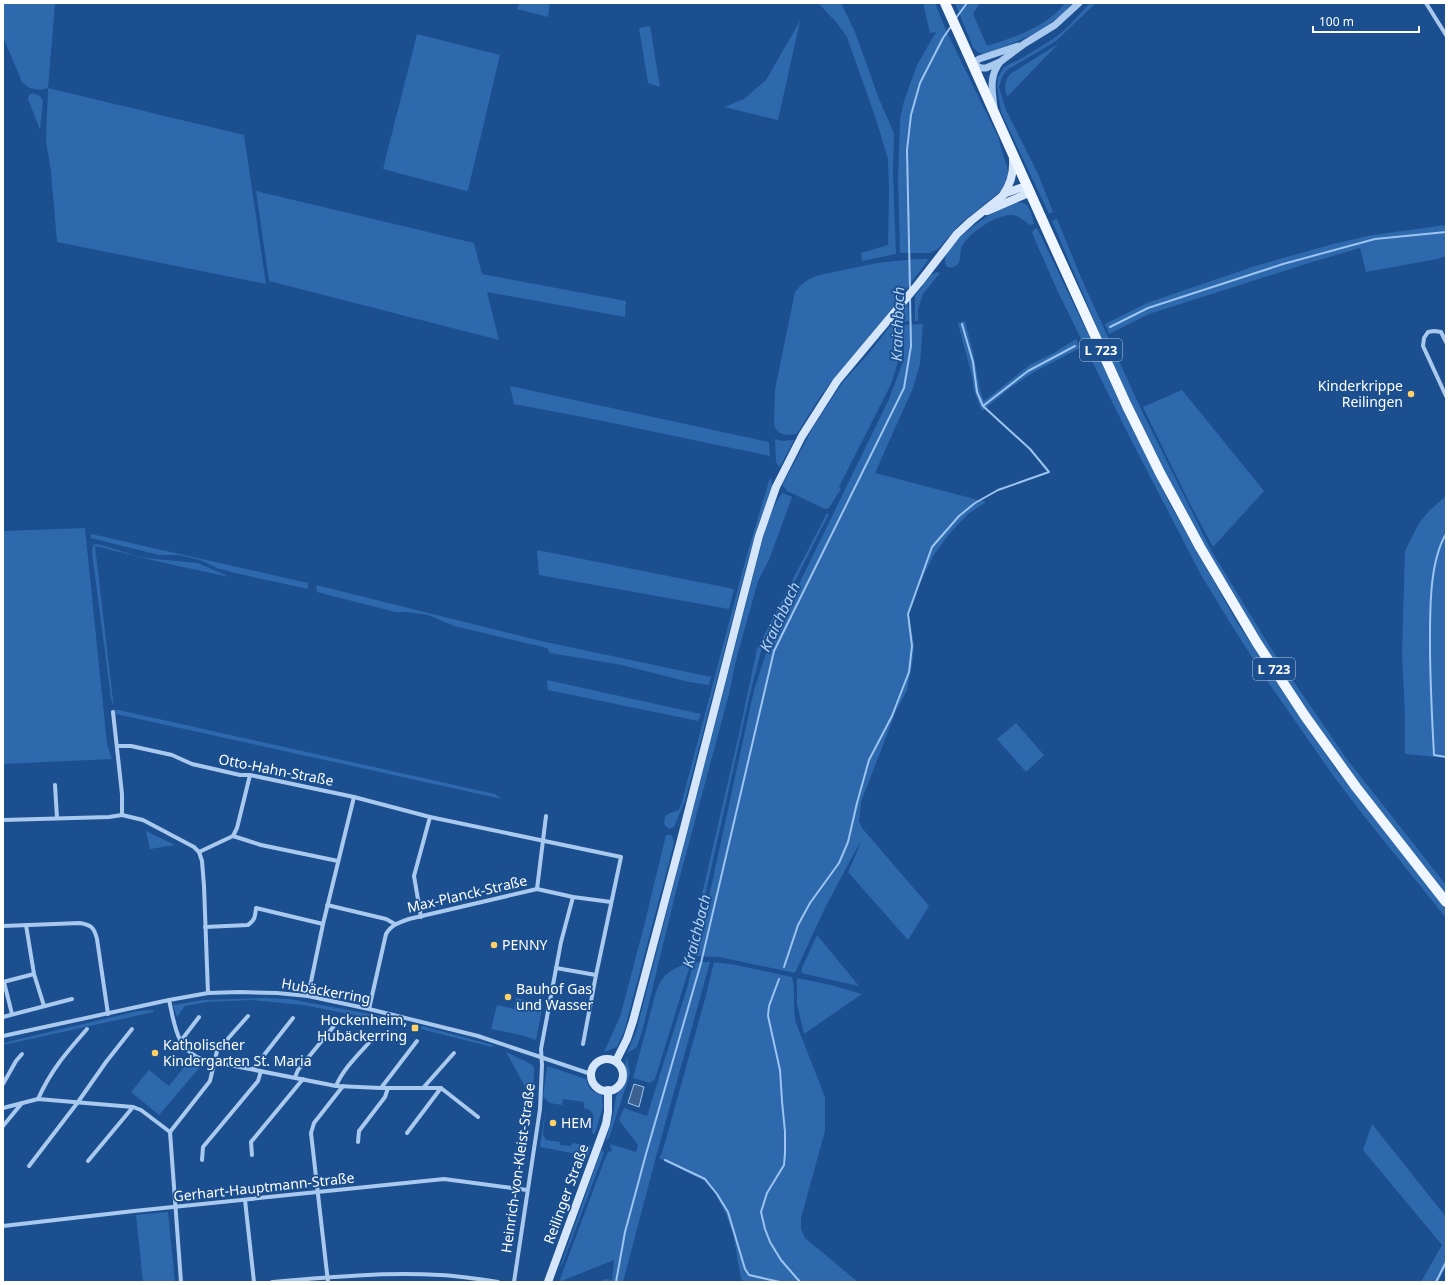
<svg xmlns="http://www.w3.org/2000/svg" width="1449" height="1285" font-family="'Noto Sans',sans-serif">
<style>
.green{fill:#2e69ad}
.water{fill:#3c6290;stroke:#9cc4f0}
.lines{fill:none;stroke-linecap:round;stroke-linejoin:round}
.stream{stroke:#9cc4f0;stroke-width:2}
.minor{stroke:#a9c9ee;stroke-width:4}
.tertiary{stroke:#a9c9ee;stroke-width:7}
.secondary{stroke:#d6e6fa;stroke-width:8}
.primary{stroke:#f0f6ff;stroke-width:10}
.poi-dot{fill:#ffd166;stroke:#1b4f8f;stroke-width:1.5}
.labels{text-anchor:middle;stroke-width:3.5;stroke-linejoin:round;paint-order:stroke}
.shield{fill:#1b4f8f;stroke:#bbcadd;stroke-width:1}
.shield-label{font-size:13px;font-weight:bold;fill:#fff}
.poi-label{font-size:14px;fill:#fff;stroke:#1b4f8f;text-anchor:start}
.street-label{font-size:14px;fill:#fff;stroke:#1b4f8f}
.water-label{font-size:15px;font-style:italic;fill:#b5d3f5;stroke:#1b4f8f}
</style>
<rect width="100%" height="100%" fill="#1b4f8f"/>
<g class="green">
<polygon points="55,3 48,88 244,135 266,284 57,242 51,172 46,141 48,88 41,90 29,88 22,82 3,37 3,4"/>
<polygon points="519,3 550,3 548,17 517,9"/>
<polygon points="816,3 824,3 825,4 841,3 855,32 879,99 894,133 893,173 896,254 862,261 861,253 888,245 889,191 888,159 876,119 847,37 837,23 820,5"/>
<polygon points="923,3 935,3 946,30 998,137 1007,167 1009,177 1003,189 960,224 938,249 930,253 900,253 898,178 900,119 904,101 917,65 936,32 930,33"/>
<path d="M955 3H980L973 14 987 46C1015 37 1047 27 1065 3H1073C1048 31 1019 41 986 54 979 54 977 52 973 47Z"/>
<polygon points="1090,3 1096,3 1056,41 1007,70 1002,77 999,87 1001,94 1006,110 1038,174 1053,212 1049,214 1001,112 997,86 998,77 1004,67 1024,57 1053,39 1067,28"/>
<polygon points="800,21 778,120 724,107 744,99 766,80"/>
<polygon points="650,26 660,87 648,83 639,28"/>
<polygon points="417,34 500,55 468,190 466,191 383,169"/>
<path d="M1058 44 1007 97C1004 88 1004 82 1010 74Z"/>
<polygon points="33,93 40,96 43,101 40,130 28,99 29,95"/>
<polygon points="256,191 474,243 482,274 626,301 625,317 487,292 499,340 269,281"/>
<path d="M1019 202C1030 203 1032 214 1034 224L1031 225C1024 222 1020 215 1011 215 996 215 970 232 962 246 959 251 962 258 958 264 955 267 952 268 947 267 945 264 944 259 946 255 952 241 979 221 993 213 1001 208 1010 205 1019 202Z"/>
<polygon points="1057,219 1082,280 1139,405 1211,550 1270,647 1346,758 1446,885 1446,895 1335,753 1274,663 1207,552 1164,470 1122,386 1052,221"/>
<polygon points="1446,225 1446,256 1437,259 1366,272 1360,248 1312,262 1149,314 1109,334 1105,324 1147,303 1255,266 1333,244 1373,235"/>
<polygon points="1037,228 1170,504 1237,622 1272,676 1337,771 1446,909 1446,918 1360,811 1332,774 1266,679 1232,626 1200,573 1127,432 1057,290 1032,233 1034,229"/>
<path d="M915 259H929L889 312 831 382 818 400 797 434C787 436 777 436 774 424L775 389 795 292C802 283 809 278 819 275L877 263Z"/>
<polygon points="937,272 940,273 923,294 918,309 918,321 915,321 915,296 931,275"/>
<path d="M908 304 909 321 901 322C901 344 899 364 891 384L839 487 841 489 829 508 825 509 787 491 783 486V484L812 429 842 383 868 354Z"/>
<polygon points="965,321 973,352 980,390 984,401 1031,364 1052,354 1076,339 1080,348 1034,372 1010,388 982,411 974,391 972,376 958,323"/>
<polygon points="923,324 920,364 913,388 875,473 986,502 968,514 950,533 933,556 915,594 909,614 914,646 912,665 907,690 896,711 861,802 859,821 862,828 929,906 908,940 848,872 862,840 852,857 824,910 795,973 719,957 696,956 754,690 767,650 889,399 904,359 904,325"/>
<polygon points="510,386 769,442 770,456 593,419 514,404"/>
<polygon points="1182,390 1264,491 1213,547 1188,500 1143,407"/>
<polygon points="775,439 783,441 794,440 781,465 779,467 776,462"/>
<polygon points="771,478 772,487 759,523 749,556 685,801 674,827 669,829 664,824 665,816 670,813 679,810 681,805 746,558 769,481"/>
<path d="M783 493 792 497 769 560 758 581 736 660 729 694 675 895 643 1028 637 1047 627 1053 636 1032 758 557C762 542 772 502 783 493Z"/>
<polygon points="1446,496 1446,758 1405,754 1405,715 1402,654 1405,551 1419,523 1429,511"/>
<polygon points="827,513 829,514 763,644 750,694 692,954 687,959 739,734 757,649"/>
<polygon points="85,528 107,744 112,759 3,764 3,531"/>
<polygon points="91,534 308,583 308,589 235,573 217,568 200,560 179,555 159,555 91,538"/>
<polygon points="98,544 137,556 155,559 198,563 230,577 169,564 95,546 114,709 495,794 502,799 116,714 111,698 92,553 93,545"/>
<polygon points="537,550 734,589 729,609 539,575"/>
<polygon points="316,585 541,641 711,677 709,685 689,682 622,665 550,653 547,648 454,626 428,615 407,612 395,612 317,592"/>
<polygon points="547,680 701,714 698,721 548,690"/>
<polygon points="1016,723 1044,755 1026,772 997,739"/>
<polygon points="146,831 175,845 150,849"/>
<polygon points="666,835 672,835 674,843 624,1032 617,1047 604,1052 620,1017 644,926"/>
<polygon points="817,935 859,986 801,973 802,968"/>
<polygon points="698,962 710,962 656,1157 623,1282 598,1282 606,1279 612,1280 614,1260 559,1282 606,1156 608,1152 612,1151 610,1144 636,1152 638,1145 619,1120 624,1108 647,1116 687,988 692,968 694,963"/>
<path d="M714 962 736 965 792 977C796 992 792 1006 796 1023L825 1097V1131L801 1218V1229L805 1238 858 1282H744L741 1279 733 1233 725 1212 714 1192 703 1180 659 1158 662 1153 705 999Z"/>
<path d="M686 964 688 965 689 969 655 1079 650 1083 633 1078 656 992C662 975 669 970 686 964Z"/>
<polygon points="797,978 831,985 862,994 804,1034 797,1004"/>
<polygon points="263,998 289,999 386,1017 395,1021 406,1022 405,1025 303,1005 251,1000 207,1002 185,1006 177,1017 173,1005 203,1000"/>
<polygon points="516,998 543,1004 536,1040 521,1035 491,1029 497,1005 514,1009"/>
<polygon points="153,1010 154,1012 3,1045 3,1043 138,1011"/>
<polygon points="422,1026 493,1045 492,1047 421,1029"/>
<polygon points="506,1052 531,1064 534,1067 533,1101"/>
<polygon points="627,1057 630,1074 609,1138 606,1140 613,1116 616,1096 626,1080 627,1074 625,1065"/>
<polygon points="189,1061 200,1067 159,1115 131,1092 149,1070 169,1086"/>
<path d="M547 1066 586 1079C588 1088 593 1093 602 1095L603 1107 595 1133 593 1134 592 1132C593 1120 597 1111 584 1108V1102L563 1099 562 1105 550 1103 543 1097Z"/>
<polygon points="545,1112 543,1135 546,1140 560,1142 560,1145 571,1146 573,1143 591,1146 588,1156 540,1147"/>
<polygon points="1372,1124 1446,1217 1446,1267 1438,1282 1421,1282 1442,1245 1363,1150"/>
<polygon points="603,1150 604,1153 562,1265 560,1267 601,1151"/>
<polygon points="168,1212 175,1282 143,1282 136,1215"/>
</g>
<polygon class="water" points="634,1084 644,1087 639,1107 628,1103"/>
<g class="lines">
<g class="stream">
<polyline points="956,18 967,3"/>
<polyline points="910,289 907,150 911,115 920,83 943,38 952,25"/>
<polyline points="962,324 973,362 977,392 983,406 1028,371 1075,346"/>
<polyline points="1110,327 1148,308 1283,264 1375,239 1446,232"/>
<path d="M1446 534C1429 562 1430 613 1430 645 1430 682 1432 718 1434 755L1446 757"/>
<polyline points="784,967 798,925 810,903 839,863 848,842 857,803 869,760 892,716 909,672 912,646 908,614 932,547 959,516 975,503 998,490 1049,472 1030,449 983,406"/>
<polyline points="779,979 769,1006 768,1016 780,1070 782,1101 785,1132 785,1153 784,1165 767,1193 761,1212 765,1229 770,1242 781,1260 800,1282"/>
<polyline points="665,1160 705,1179 717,1194 728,1212 745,1269 749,1275 780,1282"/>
<polyline points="616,1282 625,1232 646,1154 701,963 774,651 904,388 911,346 910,298"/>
<polyline points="1436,1282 1446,1262"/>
</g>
<g class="minor">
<polyline points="1426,3 1446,35"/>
<polyline points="1446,342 1441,332 1434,331 1428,332 1424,338 1423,346 1446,396"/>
<polyline points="113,712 122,794 122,815"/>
<polyline points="117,746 131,746 172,755 192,764 240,775 250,775 354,797 430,817 621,857 596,975 583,1044"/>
<polyline points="55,785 57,818"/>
<polyline points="3,820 109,817 122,815 143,820 194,847 199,852 202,861 204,886 208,993"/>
<polyline points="233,836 261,845 338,861"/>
<polyline points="199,852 233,836 237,828 250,775"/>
<polyline points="537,889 546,816"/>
<polyline points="573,897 611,902"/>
<polyline points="327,905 386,919 395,924"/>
<polyline points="421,917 414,876 430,817"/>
<polyline points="26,925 34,974 44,1006"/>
<path d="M3 926 80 923C91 925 94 927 97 939L108 1014"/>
<path d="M205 927 248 925C255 920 255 917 256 908L323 924"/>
<polyline points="556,968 596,975"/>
<polyline points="3,982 34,974"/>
<polyline points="4,982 12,1014"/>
<polyline points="308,996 323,924 354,797"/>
<path d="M169 1000C175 1026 176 1050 204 1060L336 1086 381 1088H441L478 1117"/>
<path d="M369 1009 386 934C391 925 400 922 409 919L537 889 573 897 561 942 541 1049 542 1065 540 1109 514 1282"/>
<polyline points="3,1017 72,999"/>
<polyline points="3,1036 169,1000 208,993 240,992 277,993 308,996 369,1009 478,1036 591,1074"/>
<polyline points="180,1042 199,1017"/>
<polyline points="253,1069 293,1018"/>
<polyline points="295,1077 298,1070 334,1026"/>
<polyline points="3,1084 16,1061 22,1054"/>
<path d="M336 1086C344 1067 362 1051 375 1036"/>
<polyline points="381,1088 417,1041"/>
<polyline points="423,1088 454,1053"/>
<path d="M38 1099C51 1070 66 1053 87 1029"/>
<polyline points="3,1108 38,1099 133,1107 141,1110 170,1132"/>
<polyline points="3,1126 22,1103"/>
<polyline points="407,1133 441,1088"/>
<polyline points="358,1142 359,1131 385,1097 388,1088"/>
<polyline points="252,1155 251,1142 303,1079"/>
<polyline points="202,1160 203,1147 258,1081 261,1071"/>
<polyline points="88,1161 133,1107"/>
<polyline points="29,1166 78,1102 106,1062 132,1029"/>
<polyline points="245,1200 254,1282"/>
<polyline points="3,1226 134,1211 444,1179 527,1190"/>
<polyline points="181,1282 170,1132 210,1081 217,1051 248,1016"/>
<path d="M272 1282C329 1277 384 1272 440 1275 460 1276 479 1279 498 1282"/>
<polyline points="328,1282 311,1133 314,1123 343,1086"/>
</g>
<g class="tertiary">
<polyline points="972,64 981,68 986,68 1000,62 1024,44 1055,25 1079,3"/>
<polyline points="972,64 979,59 1018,46"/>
<path d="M994 107C992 91 989 76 1000 62"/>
</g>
<g class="secondary">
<path d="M1003 195C1011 184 1014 173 1013 159"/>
<polyline points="987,211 1031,192"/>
<circle cx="607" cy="1075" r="16"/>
<polyline points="616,1061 627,1039 633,1021 682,836 740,609 759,536 776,487 802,436 837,381 919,283 957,234 971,221 1006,193 1020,188 1029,189"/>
<polyline points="548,1282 606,1124 608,1112 608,1090"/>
</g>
<polyline class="primary" points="945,3 1050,237 1127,406 1160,473 1200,547 1257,643 1305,716 1356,787 1446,902"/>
</g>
<g class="poi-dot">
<circle cx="1411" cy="394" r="4"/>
<circle cx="494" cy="945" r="4"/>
<circle cx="508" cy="997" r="4"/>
<rect x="411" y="1024" width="8" height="8" rx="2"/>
<circle cx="155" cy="1053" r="4"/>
<circle cx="553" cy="1123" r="4"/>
</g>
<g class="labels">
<g class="shield">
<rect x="1080" y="339" width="42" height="22" rx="3"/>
<rect x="1253" y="658" width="42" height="22" rx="3"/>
</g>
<g class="shield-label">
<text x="1101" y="355">L 723</text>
<text x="1274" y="674">L 723</text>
</g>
<g class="poi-label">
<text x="1403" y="391" text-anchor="end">Kinderkrippe<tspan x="1403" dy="16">Reilingen</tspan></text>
<text x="502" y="950">PENNY</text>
<text x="516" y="994">Bauhof Gas<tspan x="516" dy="16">und Wasser</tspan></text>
<text x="407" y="1025" text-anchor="end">Hockenheim,<tspan x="407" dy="16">Hubäckerring</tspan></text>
<text x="163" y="1050">Katholischer<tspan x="163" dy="16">Kindergarten St. Maria</tspan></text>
<text x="561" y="1128">HEM</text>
</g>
<g class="street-label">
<text transform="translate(276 770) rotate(11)" y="5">Otto-Hahn-Straße</text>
<text transform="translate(467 894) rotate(-13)" y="5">Max-Planck-Straße</text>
<text transform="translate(326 991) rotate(10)" y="5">Hubäckerring</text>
<text transform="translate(518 1168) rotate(-82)" y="5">Heinrich-von-Kleist-Straße</text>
<text transform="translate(264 1187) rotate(-6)" y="5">Gerhart-Hauptmann-Straße</text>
<text transform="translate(566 1194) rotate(-70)" y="5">Reilinger Straße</text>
</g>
<g class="water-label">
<text transform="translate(898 324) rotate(-88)" y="5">Kraichbach</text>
<text transform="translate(780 617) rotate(-65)" y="5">Kraichbach</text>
<text transform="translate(697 931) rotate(-76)" y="5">Kraichbach</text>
</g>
</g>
<rect width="1449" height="1285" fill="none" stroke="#ffffff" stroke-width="8"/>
<path d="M1313 26v6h106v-6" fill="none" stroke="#ffffff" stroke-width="2"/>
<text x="1319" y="26" font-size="12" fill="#ffffff" stroke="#1b4f8f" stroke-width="3" paint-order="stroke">100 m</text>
</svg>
